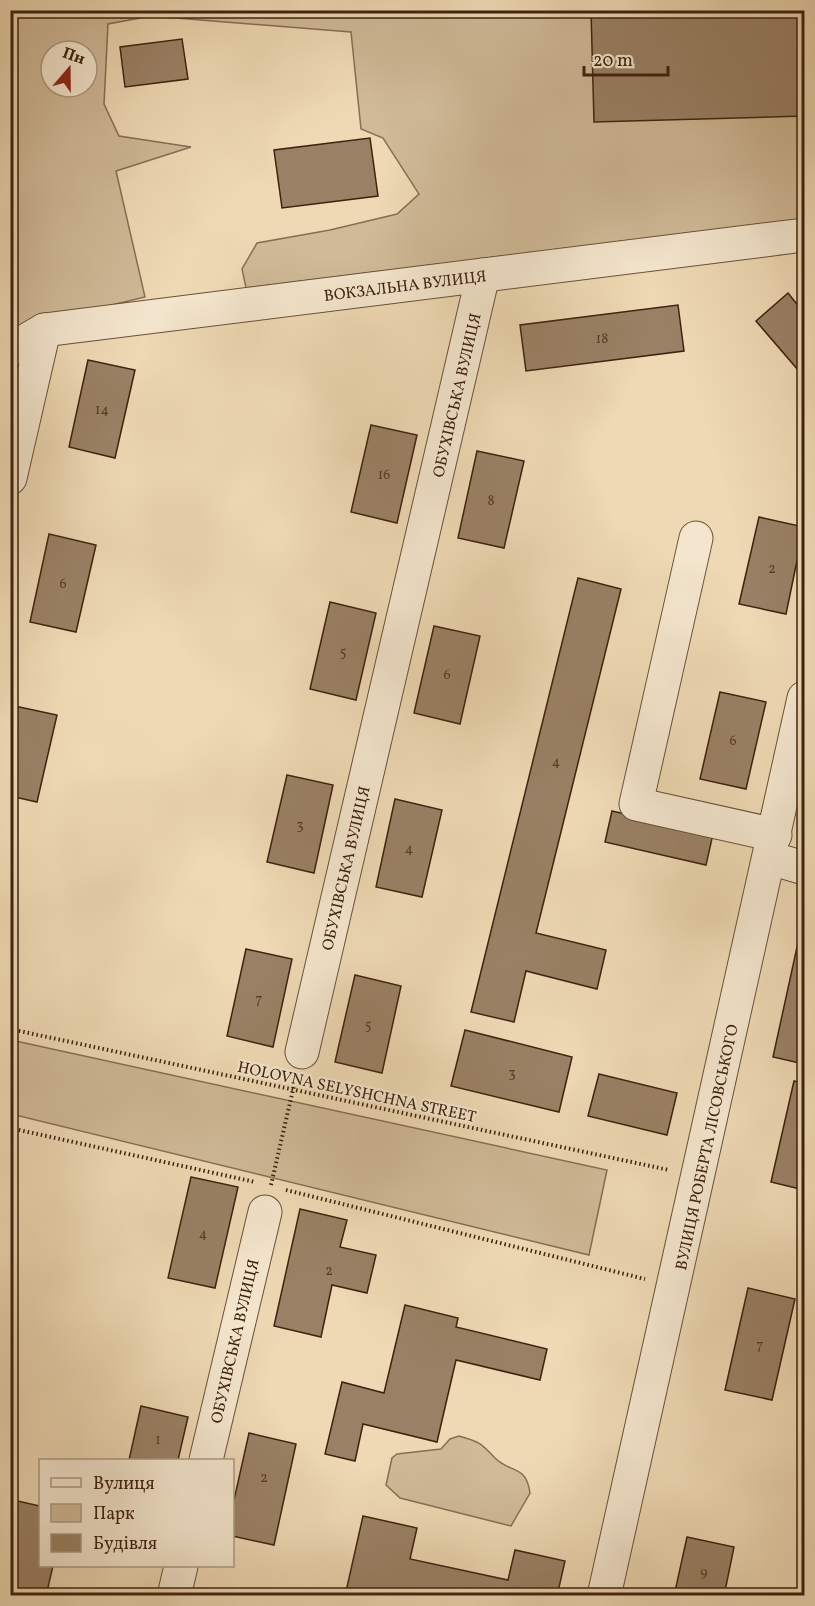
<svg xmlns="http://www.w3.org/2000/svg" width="815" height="1606" font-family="Vollkorn,serif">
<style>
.green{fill:#d0ba98;stroke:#876e54;stroke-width:1.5;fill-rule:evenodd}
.building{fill:#9a8165;stroke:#3e220f;stroke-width:1.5}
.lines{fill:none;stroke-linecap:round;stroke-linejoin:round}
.minor-casing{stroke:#6a5038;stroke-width:35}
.path{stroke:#3e220f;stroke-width:4;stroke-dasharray:1.5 3;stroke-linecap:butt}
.minor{stroke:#f4e6ce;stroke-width:33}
.labels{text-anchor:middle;stroke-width:4.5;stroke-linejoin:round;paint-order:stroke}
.number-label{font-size:14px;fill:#553a24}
.street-label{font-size:16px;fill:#3e220f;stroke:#f4e6ce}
</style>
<rect width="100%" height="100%" fill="#eed9b4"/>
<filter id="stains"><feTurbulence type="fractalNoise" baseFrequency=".00333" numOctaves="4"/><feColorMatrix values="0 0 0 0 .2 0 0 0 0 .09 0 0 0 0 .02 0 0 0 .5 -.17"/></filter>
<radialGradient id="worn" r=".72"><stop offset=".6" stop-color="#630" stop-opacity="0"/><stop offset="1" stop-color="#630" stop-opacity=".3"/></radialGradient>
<g class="green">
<path d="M11 11H804V219L246 288 242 269 257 243 330 230 397 214 419 194 383 138 361 129 351 32 151 16 108 24 104 104 119 136 191 147 116 171 145 297 25 326 11 334ZM51 51H87V87H51Z"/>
<polygon points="11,1040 607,1170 589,1255 11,1114"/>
<path d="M459 1436C480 1442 481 1443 495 1458 511 1474 526 1464 530 1493L511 1526 400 1498 386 1485 392 1458 397 1454 441 1449 450 1439Z"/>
</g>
<g class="building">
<polygon points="591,10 804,10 804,116 594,122"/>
<polygon points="182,39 188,79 125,87 120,47"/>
<polygon points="370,138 378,196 282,208 274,150"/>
<polygon points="788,293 804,313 804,377 756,321"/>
<polygon points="678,305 684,351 526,371 520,325"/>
<polygon points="88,360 135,370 115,458 69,447"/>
<polygon points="371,425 417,435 397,523 351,512"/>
<polygon points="477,451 524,461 504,548 458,538"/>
<polygon points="759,517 804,527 786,614 739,604"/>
<polygon points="49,534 96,545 76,632 30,622"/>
<polygon points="578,578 621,589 536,933 606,950 597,989 526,971 514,1022 471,1012"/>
<polygon points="330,602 376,613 356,700 310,689"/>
<polygon points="434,626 480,636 460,724 414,713"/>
<polygon points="720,692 766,702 746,789 700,779"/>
<polygon points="10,705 57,715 37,802 10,796"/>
<polygon points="287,775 333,785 314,873 267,862"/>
<polygon points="395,799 442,810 422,897 376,887"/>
<polygon points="612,811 713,834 706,865 605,842"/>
<polygon points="804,915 804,1064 773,1057"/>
<polygon points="246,949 292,959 273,1047 227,1036"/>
<polygon points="355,975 401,986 382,1073 335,1062"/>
<polygon points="465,1030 572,1057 559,1112 451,1086"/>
<polygon points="599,1074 677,1093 667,1135 588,1116"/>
<polygon points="794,1081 804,1083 804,1190 771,1182"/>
<polygon points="191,1177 238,1187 215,1288 168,1278"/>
<polygon points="300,1209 347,1220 340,1247 376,1255 367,1293 332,1285 321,1337 274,1326"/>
<polygon points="748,1288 795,1299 772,1400 725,1390"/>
<polygon points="405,1305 458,1318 456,1327 547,1349 540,1380 456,1360 437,1442 363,1424 355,1461 325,1454 342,1382 384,1393"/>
<polygon points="141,1406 188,1417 178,1460 129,1460"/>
<polygon points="249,1433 296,1444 274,1545 232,1536 232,1509"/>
<polygon points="13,1500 40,1506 40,1566 53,1566 46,1596 10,1589 10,1512"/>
<polygon points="363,1516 417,1528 410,1559 508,1580 515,1550 565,1561 557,1596 345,1596"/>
<polygon points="687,1537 734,1547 724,1596 674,1596"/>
<polygon points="203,1590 225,1596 202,1596"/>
</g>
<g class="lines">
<defs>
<g id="minor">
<polyline points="10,350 44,330 804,235"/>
<polyline points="10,478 44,330"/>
<polyline points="696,538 636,804 775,835"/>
<polyline points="770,858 804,868"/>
<polyline points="302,1052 483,275"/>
<polyline points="206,1460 265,1212"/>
<polyline points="174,1596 181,1566"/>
<polyline points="604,1596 804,698"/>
</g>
</defs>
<use href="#minor" class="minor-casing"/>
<g class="path">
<polyline points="10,1029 669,1170"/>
<polyline points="10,1128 255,1182"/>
<polyline points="271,1185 295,1081"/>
<polyline points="286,1190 645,1279"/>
</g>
<use href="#minor" class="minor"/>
</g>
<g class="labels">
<g class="number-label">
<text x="602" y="343">18</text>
<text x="102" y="414">14</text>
<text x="384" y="479">16</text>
<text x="491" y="505">8</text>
<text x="772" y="573">2</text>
<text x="63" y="588">6</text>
<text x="343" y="656">5</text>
<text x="447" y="679">6</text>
<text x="733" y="745">6</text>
<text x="556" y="766">4</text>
<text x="300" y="829">3</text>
<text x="409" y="853">4</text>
<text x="259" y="1003">7</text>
<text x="368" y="1029">5</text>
<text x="512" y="1077">3</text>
<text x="203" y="1238">4</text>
<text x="329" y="1275">2</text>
<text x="760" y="1349">7</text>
<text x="158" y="1444">1</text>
<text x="264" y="1482">2</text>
<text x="704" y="1576">9</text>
</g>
<g class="street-label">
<text transform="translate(405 285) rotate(-7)" y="6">ВОКЗАЛЬНА ВУЛИЦЯ</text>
<text transform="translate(456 395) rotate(-77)" y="6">ОБУХІВСЬКА ВУЛИЦЯ</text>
<text transform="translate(345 868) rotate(-77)" y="6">ОБУХІВСЬКА ВУЛИЦЯ</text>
<text transform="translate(357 1091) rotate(12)" y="6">HOLOVNA SELYSHCHNA STREET</text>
<text transform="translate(706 1147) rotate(-78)" y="6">ВУЛИЦЯ РОБЕРТА ЛІСОВСЬКОГО</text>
<text transform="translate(234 1341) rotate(-77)" y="6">ОБУХІВСЬКА ВУЛИЦЯ</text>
</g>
</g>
<rect width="815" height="1606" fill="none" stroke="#eed9b4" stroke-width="36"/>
<rect x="12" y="12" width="791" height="1582" fill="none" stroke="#3e220f" stroke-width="3"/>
<rect x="18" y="18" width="779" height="1570" fill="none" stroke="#3e220f" stroke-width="1.5"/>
<rect x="39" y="1459" width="195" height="108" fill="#f4e6ce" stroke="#ab9882" stroke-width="1.5"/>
<rect x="51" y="1478" width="30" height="9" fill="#f4e6ce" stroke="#ab9882" stroke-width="1.5"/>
<text x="93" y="1489" font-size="18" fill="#3e220f">Вулиця</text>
<rect x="51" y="1504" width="30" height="18" fill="#d0ba98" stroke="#ab9882" stroke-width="1.5"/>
<text x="93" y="1519" font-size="18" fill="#3e220f">Парк</text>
<rect x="51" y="1534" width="30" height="18" fill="#9a8165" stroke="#ab9882" stroke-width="1.5"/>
<text x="93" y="1549" font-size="18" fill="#3e220f">Будівля</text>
<g transform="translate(69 69) rotate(20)"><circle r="28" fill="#f4e6ce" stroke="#ab9882" stroke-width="1.5"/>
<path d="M0-4.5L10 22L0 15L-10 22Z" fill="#8f2418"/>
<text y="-9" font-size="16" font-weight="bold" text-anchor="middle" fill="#3e220f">Пн</text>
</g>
<path d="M584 66v9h84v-9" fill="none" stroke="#3e220f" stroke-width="3"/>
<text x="593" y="66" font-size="18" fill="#3e220f" stroke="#f4e6ce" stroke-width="4.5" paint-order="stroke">20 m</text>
<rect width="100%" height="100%" filter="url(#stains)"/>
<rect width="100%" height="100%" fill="url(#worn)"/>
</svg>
